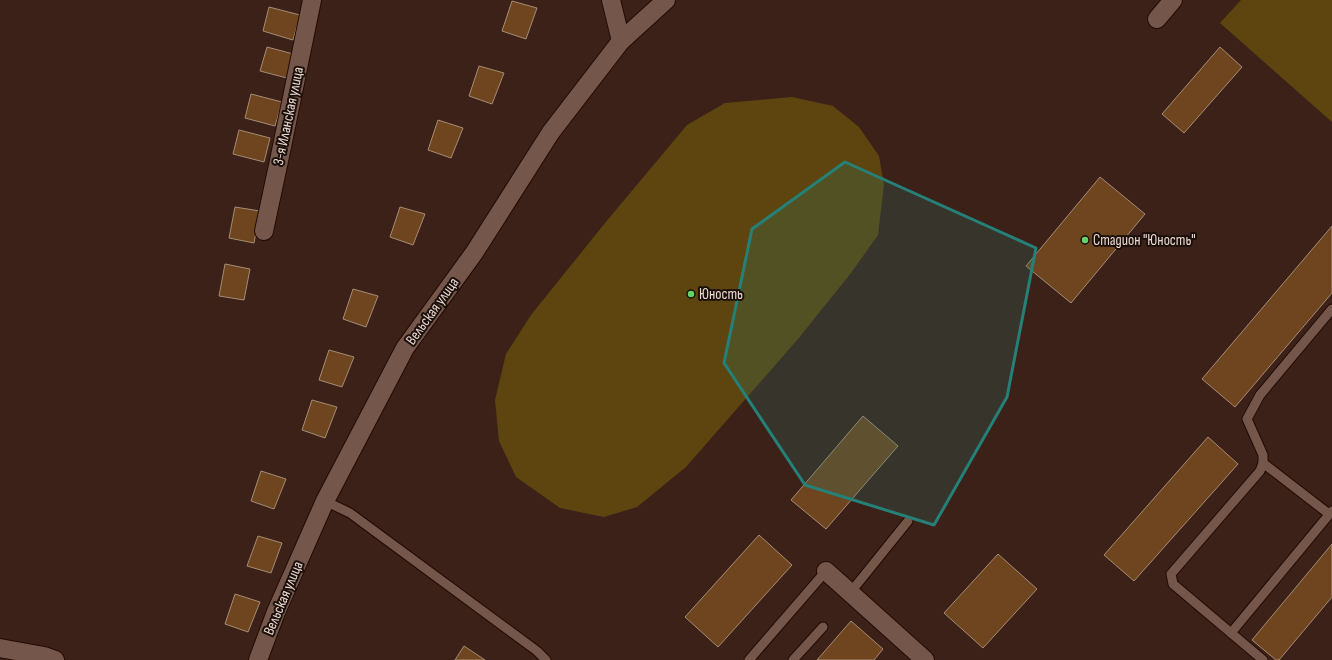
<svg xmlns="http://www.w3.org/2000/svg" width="1332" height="660" font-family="'Sofia Sans Condensed',sans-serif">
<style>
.green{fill:#5e450f}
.building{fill:#6e451e;stroke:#a68c76}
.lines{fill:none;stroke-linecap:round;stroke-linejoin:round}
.service-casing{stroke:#220a03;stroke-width:11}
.minor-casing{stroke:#220a03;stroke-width:20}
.service{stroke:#74564b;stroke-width:9}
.minor{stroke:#74564b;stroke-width:18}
.marked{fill:#258078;fill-opacity:0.2;stroke:#258078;stroke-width:3;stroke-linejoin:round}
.poi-dot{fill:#63d469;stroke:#1b0f0a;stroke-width:1.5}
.labels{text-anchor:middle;stroke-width:4;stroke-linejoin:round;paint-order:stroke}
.street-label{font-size:15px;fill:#ecd9d3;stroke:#1b0f0a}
.poi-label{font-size:15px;fill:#ecd9d3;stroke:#1b0f0a;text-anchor:start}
</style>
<rect width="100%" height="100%" fill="#3c2118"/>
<g class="green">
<polygon points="1241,0 1332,0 1332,122 1220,23"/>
<polygon points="792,97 833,106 859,127 879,156 884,185 878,235 851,273 798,339 686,467 637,507 604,517 560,508 516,477 499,441 495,400 506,354 531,315 605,223 687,125 725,103"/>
</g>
<g class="building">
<polygon points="512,1 537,8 526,39 502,31"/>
<polygon points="269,7 300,15 293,40 263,31"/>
<polygon points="267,47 297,55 291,79 260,71"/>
<polygon points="1220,47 1242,67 1184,133 1162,114"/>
<polygon points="479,66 504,73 492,104 469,96"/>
<polygon points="251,94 282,102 275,126 245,118"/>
<polygon points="438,120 463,128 451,158 428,150"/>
<polygon points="239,130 270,138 264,162 233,154"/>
<polygon points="1100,177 1145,214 1071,303 1026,266"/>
<polygon points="235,207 260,211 254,243 229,238"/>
<polygon points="400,207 425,214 413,245 390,237"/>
<polygon points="1332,226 1332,293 1235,407 1202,379"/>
<polygon points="225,264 250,269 244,300 219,296"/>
<polygon points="353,289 378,296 366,327 343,319"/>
<polygon points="329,350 354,357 342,387 319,380"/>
<polygon points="312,400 337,407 325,438 302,430"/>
<polygon points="863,416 898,446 826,529 791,500"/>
<polygon points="1208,437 1238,464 1134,581 1104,555"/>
<polygon points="261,471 286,479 274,509 251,501"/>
<polygon points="759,535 792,565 718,647 685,617"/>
<polygon points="258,536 282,543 271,573 247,566"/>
<polygon points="1332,544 1332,597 1279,660 1276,660 1252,640"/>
<polygon points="998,554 1037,589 983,648 944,613"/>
<polygon points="235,594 260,602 248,632 225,624"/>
<polygon points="851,621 883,649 874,660 817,660"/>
<polygon points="464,646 485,660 455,660"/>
</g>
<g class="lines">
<defs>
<g id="service">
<polyline points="1263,463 1329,514"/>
<polyline points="325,501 350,513 537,651 546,660"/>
<polyline points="850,593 908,521"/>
<polyline points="1231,633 1332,511"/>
<polyline points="749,660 826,571"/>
<polyline points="793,660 823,627"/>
<polyline points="1263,660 1173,584 1171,574 1260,471 1263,463 1263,455 1247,419 1260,395 1332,309"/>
</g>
<g id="minor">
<polyline points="611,0 621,41"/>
<polyline points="1157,19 1173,0"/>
<polyline points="264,231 280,156 312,0"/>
<polyline points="826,571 925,660"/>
<polyline points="0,648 44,656 55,660"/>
<polyline points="258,660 276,612 325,501 405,348 474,253 551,132 621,41 666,0"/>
</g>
</defs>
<use href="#service" class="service-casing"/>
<use href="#minor" class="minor-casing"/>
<use href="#service" class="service"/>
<use href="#minor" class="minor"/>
</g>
<path class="marked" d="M845 162 1036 248 1007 397 934 525 805 485 724 363 752 229Z"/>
<g class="poi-dot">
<circle cx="1085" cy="240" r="4"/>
<circle cx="691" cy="294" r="4"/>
</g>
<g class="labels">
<g class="street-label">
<text transform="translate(288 116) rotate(-78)" y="5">3-я Иланская улица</text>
<text transform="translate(432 311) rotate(-54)" y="5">Вельская улица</text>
<text transform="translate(283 598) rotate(-67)" y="5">Вельская улица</text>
</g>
<g class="poi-label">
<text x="1093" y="245">Стадион "Юность"</text>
<text x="699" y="299">Юность</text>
</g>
</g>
</svg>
